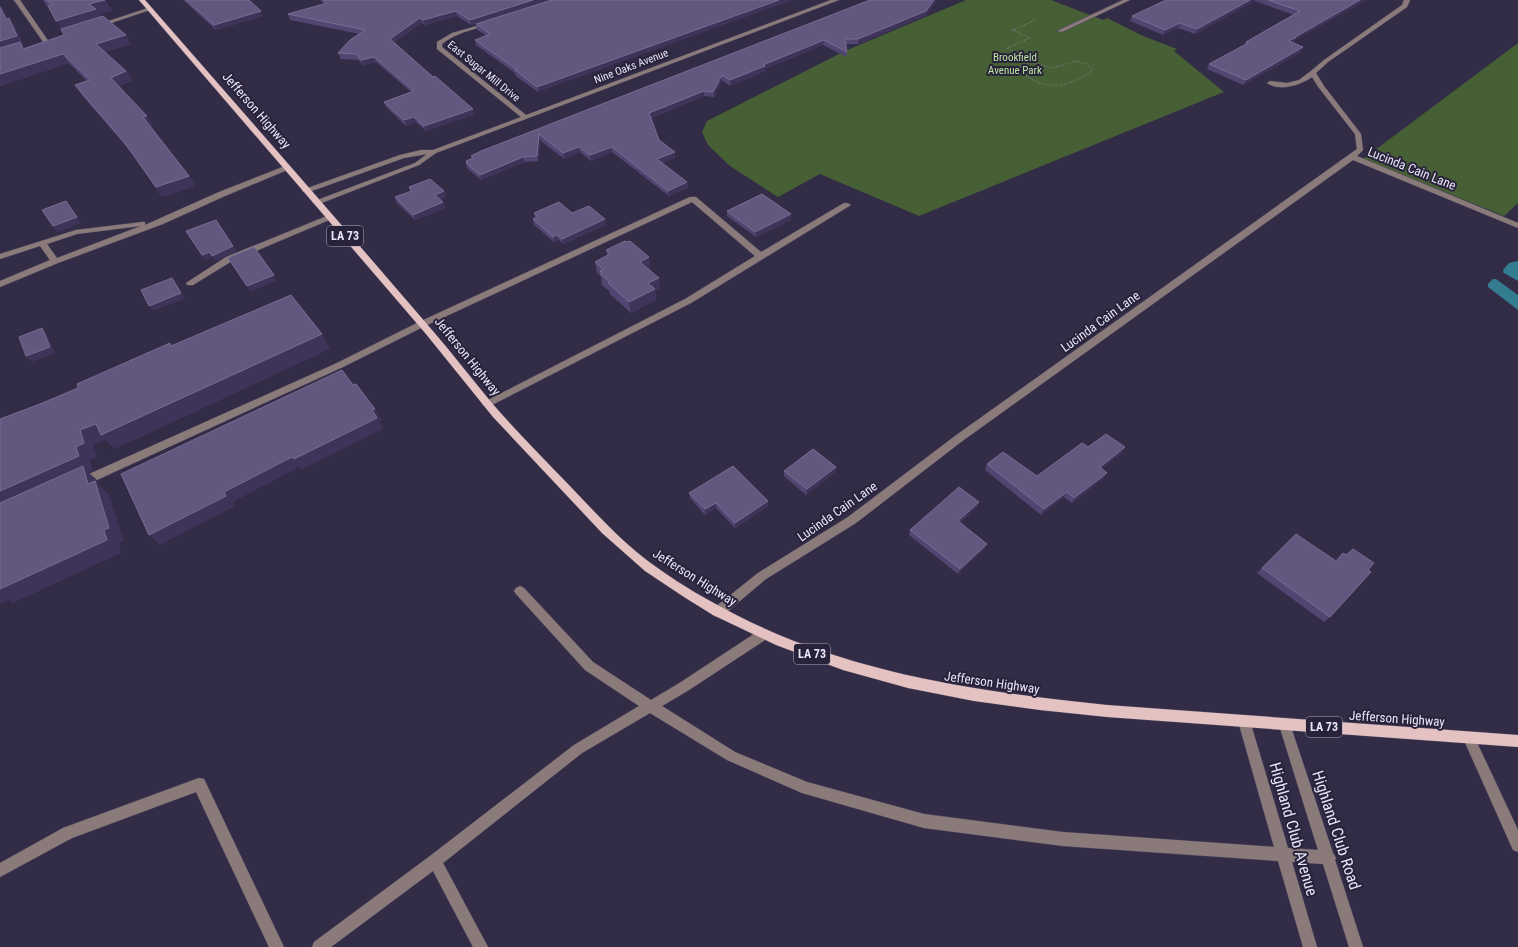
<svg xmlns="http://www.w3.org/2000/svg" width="1518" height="947" font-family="'Roboto Condensed',sans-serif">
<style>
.green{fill:#465f34}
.water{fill:#347d90}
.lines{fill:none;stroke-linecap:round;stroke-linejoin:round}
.minor-casing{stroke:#4f4a62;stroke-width:1}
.major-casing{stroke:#4f4a62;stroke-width:1}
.path{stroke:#9591a6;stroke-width:1.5;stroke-dasharray:0.5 2;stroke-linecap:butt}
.minor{fill:#8b7a7a;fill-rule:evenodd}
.major{fill:#e5c2c2;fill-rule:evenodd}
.wall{fill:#514671}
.shaded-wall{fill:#3e345a}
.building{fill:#62577f;stroke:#776d92}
.labels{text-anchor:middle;stroke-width:4;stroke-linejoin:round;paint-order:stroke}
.far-park-label{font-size:11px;fill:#b9e59d;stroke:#29223b}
.far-street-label{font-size:11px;fill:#e8e5f6;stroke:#29223b}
.shield{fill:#29223b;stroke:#afaabe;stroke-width:1}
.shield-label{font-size:12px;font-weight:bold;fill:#e8e5f6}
.street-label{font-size:13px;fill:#e8e5f6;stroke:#29223b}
.near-street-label{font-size:16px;fill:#e8e5f6;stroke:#29223b}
</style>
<rect width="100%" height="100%" fill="#322c46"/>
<g class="green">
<polygon points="966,0 1051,0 1103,20 1107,18 1143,36 1177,49 1174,51 1224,92 919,216 820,174 778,197 730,166 708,145 702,132 707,121 845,51"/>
<polygon points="1518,43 1518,203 1504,216 1363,159"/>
</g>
<g class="water">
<polygon points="1518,261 1518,281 1504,273 1503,270 1509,263"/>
<polygon points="1493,279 1496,279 1518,295 1518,310 1488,287 1488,284"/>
</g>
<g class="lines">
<defs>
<g id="minor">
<polygon points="14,0 20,0 49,42 48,43 44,43"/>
<path d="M831 0H839L436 153 419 165 319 204H316L312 202 415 163 427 154 404 158 309 192H303L302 190 400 155 421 150H433L521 117 437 49V42L452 33 491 22V24C475 29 455 33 442 44V47L526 115Z"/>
<polygon points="1123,0 1130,0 1062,32 1057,31"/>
<path d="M1404 0H1410L1407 7 1328 62 1316 73 1324 86 1361 134 1363 150 1357 156 1518 223V228L1353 160 961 442 856 523 766 579 722 616 718 617 714 616 712 612 714 608 758 573 848 517 955 436 1357 149 1355 134 1319 88 1312 77C1301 85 1280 92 1267 83L1270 81 1287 83 1299 80 1311 71 1324 60 1402 5Z"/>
<polygon points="148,8 153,9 99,27 94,26"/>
<path d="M285 166H288L292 168 225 196 163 224 58 263 0 287V281L50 260 40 246 0 259V254L76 230 142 222H145V225L219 192ZM141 226 57 258 47 244 77 234Z"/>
<polygon points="690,197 696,197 761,252 844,203 847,203 851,205 691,303 490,406 484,406 482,404 484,402 685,299 755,256 692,202 425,326 343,367 86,485 78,485 77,482 78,479 337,363 419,322"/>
<polygon points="327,216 330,216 334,218 232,261 193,285 187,285 186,283 226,257"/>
<polygon points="520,586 524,588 593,662 651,700 681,682 760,630 764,629 768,630 770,634 768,638 689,690 662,706 735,752 807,782 924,814 1063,832 1274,847 1238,721 1240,717 1244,715 1248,717 1250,721 1288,848 1318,850 1279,725 1281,721 1285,719 1289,721 1333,853 1336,858 1335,860 1363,947 1349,947 1323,864 1292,862 1317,947 1303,947 1278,861 1063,846 924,828 802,793 727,760 650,713 582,753 443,863 488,947 473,947 433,871 331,947 312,947 314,942 430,856 574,745 639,706 585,670 516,594 514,591 516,588"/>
<polygon points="1469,732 1473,734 1518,830 1518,852 1513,850 1463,738 1465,734"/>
<polygon points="199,778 204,779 284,947 269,947 196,792 72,838 0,877 0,863 63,828"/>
</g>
<path id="major" d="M139 0H145C241 110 337 219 432 330 452 353 471 378 491 402 515 430 542 457 568 484 592 509 616 536 644 558 665 574 688 589 712 602 833 671 970 691 1107 705L1518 735V747L1107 717 1040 710 974 701 908 688 843 670 776 645 713 615 684 597 645 571 602 533 493 417 426 334Z"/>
</defs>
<use href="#minor" class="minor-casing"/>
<use href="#major" class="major-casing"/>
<g class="path">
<path d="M1077 61 1087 64 1092 69 1090 73C1069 84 1057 91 1033 80 1028 77 1024 75 1020 71L1021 66 1032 62 1052 68Z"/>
<polyline points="1032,62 1007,48 1030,38 1013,30 1035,20"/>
</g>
<use href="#minor" class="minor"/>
<use href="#major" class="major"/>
</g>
<g class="wall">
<polygon points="43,0 105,0 112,11 99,14 100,17 131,44 105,52 126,71 132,80 119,86 153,125 150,126 189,176 195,186 162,197 131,152 81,94 75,85 87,81 69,63 0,86 0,5 7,18 15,27 23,45 22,46 24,48 64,35 62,29 50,9 47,6"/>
<polygon points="183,0 249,0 261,11 263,16 216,30"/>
<polygon points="320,0 550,0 471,25 457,16 425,25 422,23 394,42 475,114 426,131 416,122 406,126 386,107 384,102 411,92 376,62 363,65 358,60 341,59 338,53 360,34 290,20 288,14 324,4"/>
<polygon points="552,0 538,92 516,76 515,73 476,45 475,40 486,35 477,30 476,24"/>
<polygon points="870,0 938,0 937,0 925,16 858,44 846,44 847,52 847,57 823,45 765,69 765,71 730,86 722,80 714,97 704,96 651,118 659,140 675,152 675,158 662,163 687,182 688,188 669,196 612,152 591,161 580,152 564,159 540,140 538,161 525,162 481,180 467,168 466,163 466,161 472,158 471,156"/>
<polygon points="1166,0 1366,0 1295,40 1293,43 1301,52 1243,85 1207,69 1209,64 1244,45 1246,42 1294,15 1255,1 1195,34 1178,28 1163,35 1130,21 1132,16"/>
<polygon points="409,187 444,191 446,197 440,199 443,202 445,208 415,220 397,203 395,197 410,191"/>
<polygon points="727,211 791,220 756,237 727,216"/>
<polygon points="534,213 572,213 605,219 606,225 563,244 559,240 554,242 534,225 533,219 535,219"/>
<polygon points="606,250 649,257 650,268 649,269 660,288 655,291 656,300 631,313 610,294 610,292 602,285 601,276 597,273 595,262 607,256"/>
<polygon points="1088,447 1122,453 1102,468 1104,478 1072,503 1064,497 1041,515 985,470 987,464 1037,476"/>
<polygon points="836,467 835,472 806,495 784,476 784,471"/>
<polygon points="689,493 768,506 735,528 716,508 705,515 690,498"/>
<polygon points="979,502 977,507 960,523 985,548 958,574 909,535 910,530"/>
<polygon points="1336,561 1368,570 1330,617 1324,622 1257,573 1262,568"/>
</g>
<g class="shaded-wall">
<polygon points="105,0 112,11 99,14 102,20 64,32 56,21 89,4"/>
<polygon points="533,0 550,0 471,25 470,20"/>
<polygon points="779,0 793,0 538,92 537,87"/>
<polygon points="934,0 937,0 925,16 858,44 858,39"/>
<polygon points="1250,0 1255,0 1255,1 1195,34 1197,29"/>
<polygon points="1360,0 1366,0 1295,40 1294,42 1287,46 1289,41 1295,37"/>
<polygon points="0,5 3,10 12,28 6,19 0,7"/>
<polygon points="261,11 263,16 216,30 214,25"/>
<polygon points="456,11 457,16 425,25 423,20"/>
<polygon points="9,18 15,27 23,45 22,46 26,51 0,52 0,41"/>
<polygon points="420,18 422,23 392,44 390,39"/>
<polygon points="1180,23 1178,28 1163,35 1165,30"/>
<polygon points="126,35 131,44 102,53 96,44"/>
<polygon points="824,40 823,45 765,69 765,71 730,86 730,80 763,65"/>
<polygon points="1303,47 1301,52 1243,85 1246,80"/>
<polygon points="63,54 69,63 0,86 0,74"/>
<polygon points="374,57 376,62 363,65 361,60"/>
<polygon points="126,71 132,80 116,87 111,78"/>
<polygon points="722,75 722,80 714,97 713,92"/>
<polygon points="704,91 704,96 650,118 649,113"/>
<polygon points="473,109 475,114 426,131 424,126"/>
<polygon points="147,116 153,125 149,126 143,117"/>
<polygon points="414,117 416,122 406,126 404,120"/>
<polygon points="539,134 540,140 538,161 537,156"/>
<polygon points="579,147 580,152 564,159 563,153"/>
<polygon points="612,147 612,152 591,161 590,155"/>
<polygon points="675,152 675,158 658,165 657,159"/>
<polygon points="523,157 525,162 481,180 480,175"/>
<polygon points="189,176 195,186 162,197 156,187"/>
<polygon points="687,182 688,188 669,196 668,191"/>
<polygon points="444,191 446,197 437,200 435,195"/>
<polygon points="66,201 81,223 57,232 53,226"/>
<polygon points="443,202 445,208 415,220 413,215"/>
<polygon points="791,214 791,220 756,237 755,232"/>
<polygon points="605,219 606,225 563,244 562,239"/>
<polygon points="557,235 559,240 554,242 553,237"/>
<polygon points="233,246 237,251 216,261 213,257 205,260 202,255 210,252"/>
<polygon points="649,257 650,268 641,273 640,262"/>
<polygon points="274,275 277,281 250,292 247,286"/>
<polygon points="172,278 185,299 153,311 149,306"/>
<polygon points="659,278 660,288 655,291 656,300 631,313 629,302 648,283"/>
<polygon points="42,328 47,334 55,353 32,362 26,356"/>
<polygon points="322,334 330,349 115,449 105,440 93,444 97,457 90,460 93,470 88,472 97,480 98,484 109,495 124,541 119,543 121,553 13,603 9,600 0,604 0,491 76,447 80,430"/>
<polygon points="375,409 381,419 379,421 383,429 301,470 299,467 233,502 235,506 160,545 149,535 224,492"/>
<polygon points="1125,447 1122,453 1097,472 1100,467"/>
<polygon points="836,467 835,472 806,495 807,489"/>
<polygon points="1107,473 1104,478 1072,503 1074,498"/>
<polygon points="1067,492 1064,497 1041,515 1044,509"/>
<polygon points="768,501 768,506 735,528 735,523"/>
<polygon points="979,502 977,507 956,526 958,521"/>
<polygon points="716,503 716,508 705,515 705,509"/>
<polygon points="987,544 985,548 958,574 960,569"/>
</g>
<g class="building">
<polygon points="46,0 105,0 89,4 96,9 56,21 48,6 53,5"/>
<polygon points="186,0 249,0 261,11 214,25"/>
<polygon points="323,0 533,0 470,20 456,11 423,20 420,18 390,39 433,77 435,76 473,109 424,126 414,117 404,120 384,102 414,91 374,57 361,60 356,54 338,53 350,40 365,30 288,14 327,3"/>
<polygon points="552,0 779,0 537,87 515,70 517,70 475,40 490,34 476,24"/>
<polygon points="870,0 934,0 926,11 858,39 845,39 847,52 824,40 763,65 765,66 730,80 722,75 713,92 704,91 649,113 659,140 675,152 657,159 687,182 668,191 612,147 590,155 579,147 563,153 539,134 537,156 523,157 480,175 466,163 467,162 466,161 473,158 471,156 481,151"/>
<polygon points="1166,0 1250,0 1197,29 1180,23 1165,30 1132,16"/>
<polygon points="1268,0 1360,0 1295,37 1296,37 1289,41 1303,47 1246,80 1209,64 1248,43 1246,42 1300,11"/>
<polygon points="0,7 6,19 9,18 17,36 0,41"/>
<polygon points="103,16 126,35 96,44 126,71 111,78 147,116 143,117 189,176 156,187 124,142 75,85 90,80 63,54 0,74 0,48 20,42 23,49 64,35 61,29"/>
<polygon points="430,179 444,191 435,195 443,202 413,215 395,197 412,191 409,187"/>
<polygon points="762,194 791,214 755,232 727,211"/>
<polygon points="66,201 77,217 53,226 42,210"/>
<polygon points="559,202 572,213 589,206 605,219 562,239 557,235 553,237 533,219 538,217 534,213"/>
<polygon points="216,220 233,246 212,256 210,252 202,255 186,231"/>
<polygon points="625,241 627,242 630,241 649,257 640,262 659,278 648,283 655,289 629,302 608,283 610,282 600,274 602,273 600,271 603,270 601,268 602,268 595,262 610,254 606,250"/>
<polygon points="254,247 274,275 247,286 228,258"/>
<polygon points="172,278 181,293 149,306 141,290"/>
<polygon points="291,295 322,334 101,435 96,424 80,430 84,443 76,447 79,456 0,491 0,419 40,404 78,388 77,384 170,343 171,346"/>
<polygon points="42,328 50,347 26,356 19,337"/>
<polygon points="342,370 353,385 356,384 375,409 372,410 377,418 294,459 292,457 224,492 226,496 149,535 121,474"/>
<polygon points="1106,434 1125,447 1100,467 1107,473 1074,498 1067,492 1044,509 987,464 1003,452 1037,476 1082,443 1088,447"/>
<polygon points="813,449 836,467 807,489 784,471"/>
<polygon points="83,466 88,484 95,481 109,528 104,530 107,540 0,589 0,503"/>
<polygon points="733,466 768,501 735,523 716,503 705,509 689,493"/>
<polygon points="959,487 979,502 958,521 987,544 960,569 910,530"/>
<polygon points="1296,534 1336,561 1343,553 1346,555 1353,549 1374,563 1368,570 1371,572 1330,617 1262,568"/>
</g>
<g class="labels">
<g class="far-park-label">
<text x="1015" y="61">Brookfield<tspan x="1015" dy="13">Avenue Park</tspan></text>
</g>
<g class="far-street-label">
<text transform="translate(631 66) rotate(-21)" y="4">Nine Oaks Avenue</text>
<text transform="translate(484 71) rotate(39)" y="4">East Sugar Mill Drive</text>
</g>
<g class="shield">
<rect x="327" y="226" width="36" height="20" rx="3"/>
<rect x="794" y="644" width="36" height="20" rx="3"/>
<rect x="1306" y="717" width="36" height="20" rx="3"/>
</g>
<g class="shield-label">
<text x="345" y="240">LA 73</text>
<text x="812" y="658">LA 73</text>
<text x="1324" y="731">LA 73</text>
</g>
<g class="street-label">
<text transform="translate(257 110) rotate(49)" y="5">Jefferson Highway</text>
<text transform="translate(1412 168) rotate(22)" y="5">Lucinda Cain Lane</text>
<text transform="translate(1100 321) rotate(-36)" y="5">Lucinda Cain Lane</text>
<text transform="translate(468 356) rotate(51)" y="5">Jefferson Highway</text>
<text transform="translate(837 511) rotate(-35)" y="5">Lucinda Cain Lane</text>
<text transform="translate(695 577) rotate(32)" y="5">Jefferson Highway</text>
<text transform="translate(992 682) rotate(8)" y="5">Jefferson Highway</text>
<text transform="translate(1397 718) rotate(4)" y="5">Jefferson Highway</text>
</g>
<g class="near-street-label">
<text transform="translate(1294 829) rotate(74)" y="6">Highland Club Avenue</text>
<text transform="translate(1337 830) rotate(72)" y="6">Highland Club Road</text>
</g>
</g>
</svg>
